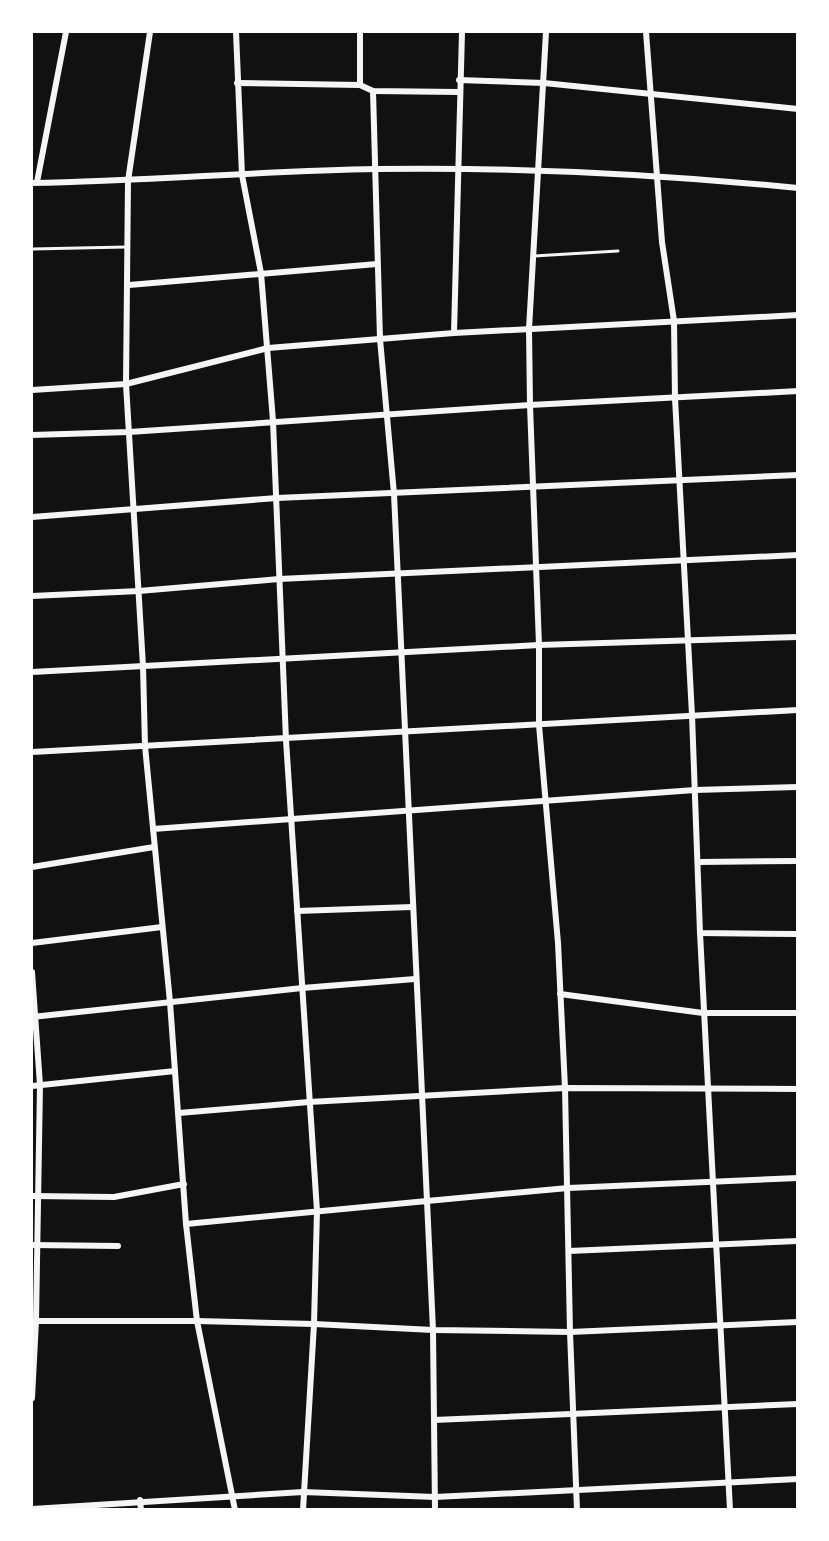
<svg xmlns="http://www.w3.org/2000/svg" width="829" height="1541" font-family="'Sofia Sans Condensed',sans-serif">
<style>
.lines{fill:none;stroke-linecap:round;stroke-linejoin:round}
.service{stroke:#f5f5f5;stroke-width:3}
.minor{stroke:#f5f5f5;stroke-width:6}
</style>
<rect width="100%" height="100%" fill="#111"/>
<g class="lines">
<g class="service">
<polyline points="32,249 126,247"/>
<polyline points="534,256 618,251"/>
</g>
<g class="minor">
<polyline points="150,32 128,181 126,384 143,666 145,746 170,1002 186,1224 197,1321 235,1510"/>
<polyline points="236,32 242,175 261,273 273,421 286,740 317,1211 314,1324 303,1510"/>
<polyline points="546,32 529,329 530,405 539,645 539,725 558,943 565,1088 570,1332 577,1510"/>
<polyline points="646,32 662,242 674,321 675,398 692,715 700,933 798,934"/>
<polyline points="459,80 544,83 798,109"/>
<polyline points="237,83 360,85 373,91 458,92"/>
<polyline points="360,85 360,32"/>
<polyline points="373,91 380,339 394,494 427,1201 568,1188 798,1178"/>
<polyline points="37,182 66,32"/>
<path d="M32 183C147 181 261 171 376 169 518 167 657 174 798 188"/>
<polyline points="129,285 377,264"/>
<polyline points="454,333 462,32"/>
<polyline points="32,390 126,384 268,348 454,333 798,315"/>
<polyline points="32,435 129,432 530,405 798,391"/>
<polyline points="32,517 277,498 798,475"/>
<polyline points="32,596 139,591 279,579 798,555"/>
<polyline points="32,672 539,645 798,637"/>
<polyline points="32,752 798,710"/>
<polyline points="153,829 695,790 798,787"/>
<polyline points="699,862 798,861"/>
<polyline points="32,867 154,847"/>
<polyline points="297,911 412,907"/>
<polyline points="700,933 730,1510"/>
<polyline points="32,943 162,927"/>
<polyline points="32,972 40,1085 36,1321 32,1398"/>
<polyline points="560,994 703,1013 798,1013"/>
<polyline points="32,1017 302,988 415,979"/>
<polyline points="32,1086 175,1071"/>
<polyline points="179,1113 309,1102 565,1088 798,1089"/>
<polyline points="32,1196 114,1197 184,1184"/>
<polyline points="186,1224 427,1201 433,1330 435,1510"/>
<polyline points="32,1245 118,1246"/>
<polyline points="569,1251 798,1241"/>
<polyline points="32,1321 197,1321 314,1324 433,1330 570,1332 798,1322"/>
<polyline points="434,1420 798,1404"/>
<polyline points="140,1500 141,1510"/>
<polyline points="32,1509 303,1492 435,1497 798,1479"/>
</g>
</g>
<rect width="829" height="1541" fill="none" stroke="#ffffff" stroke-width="66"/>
</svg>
